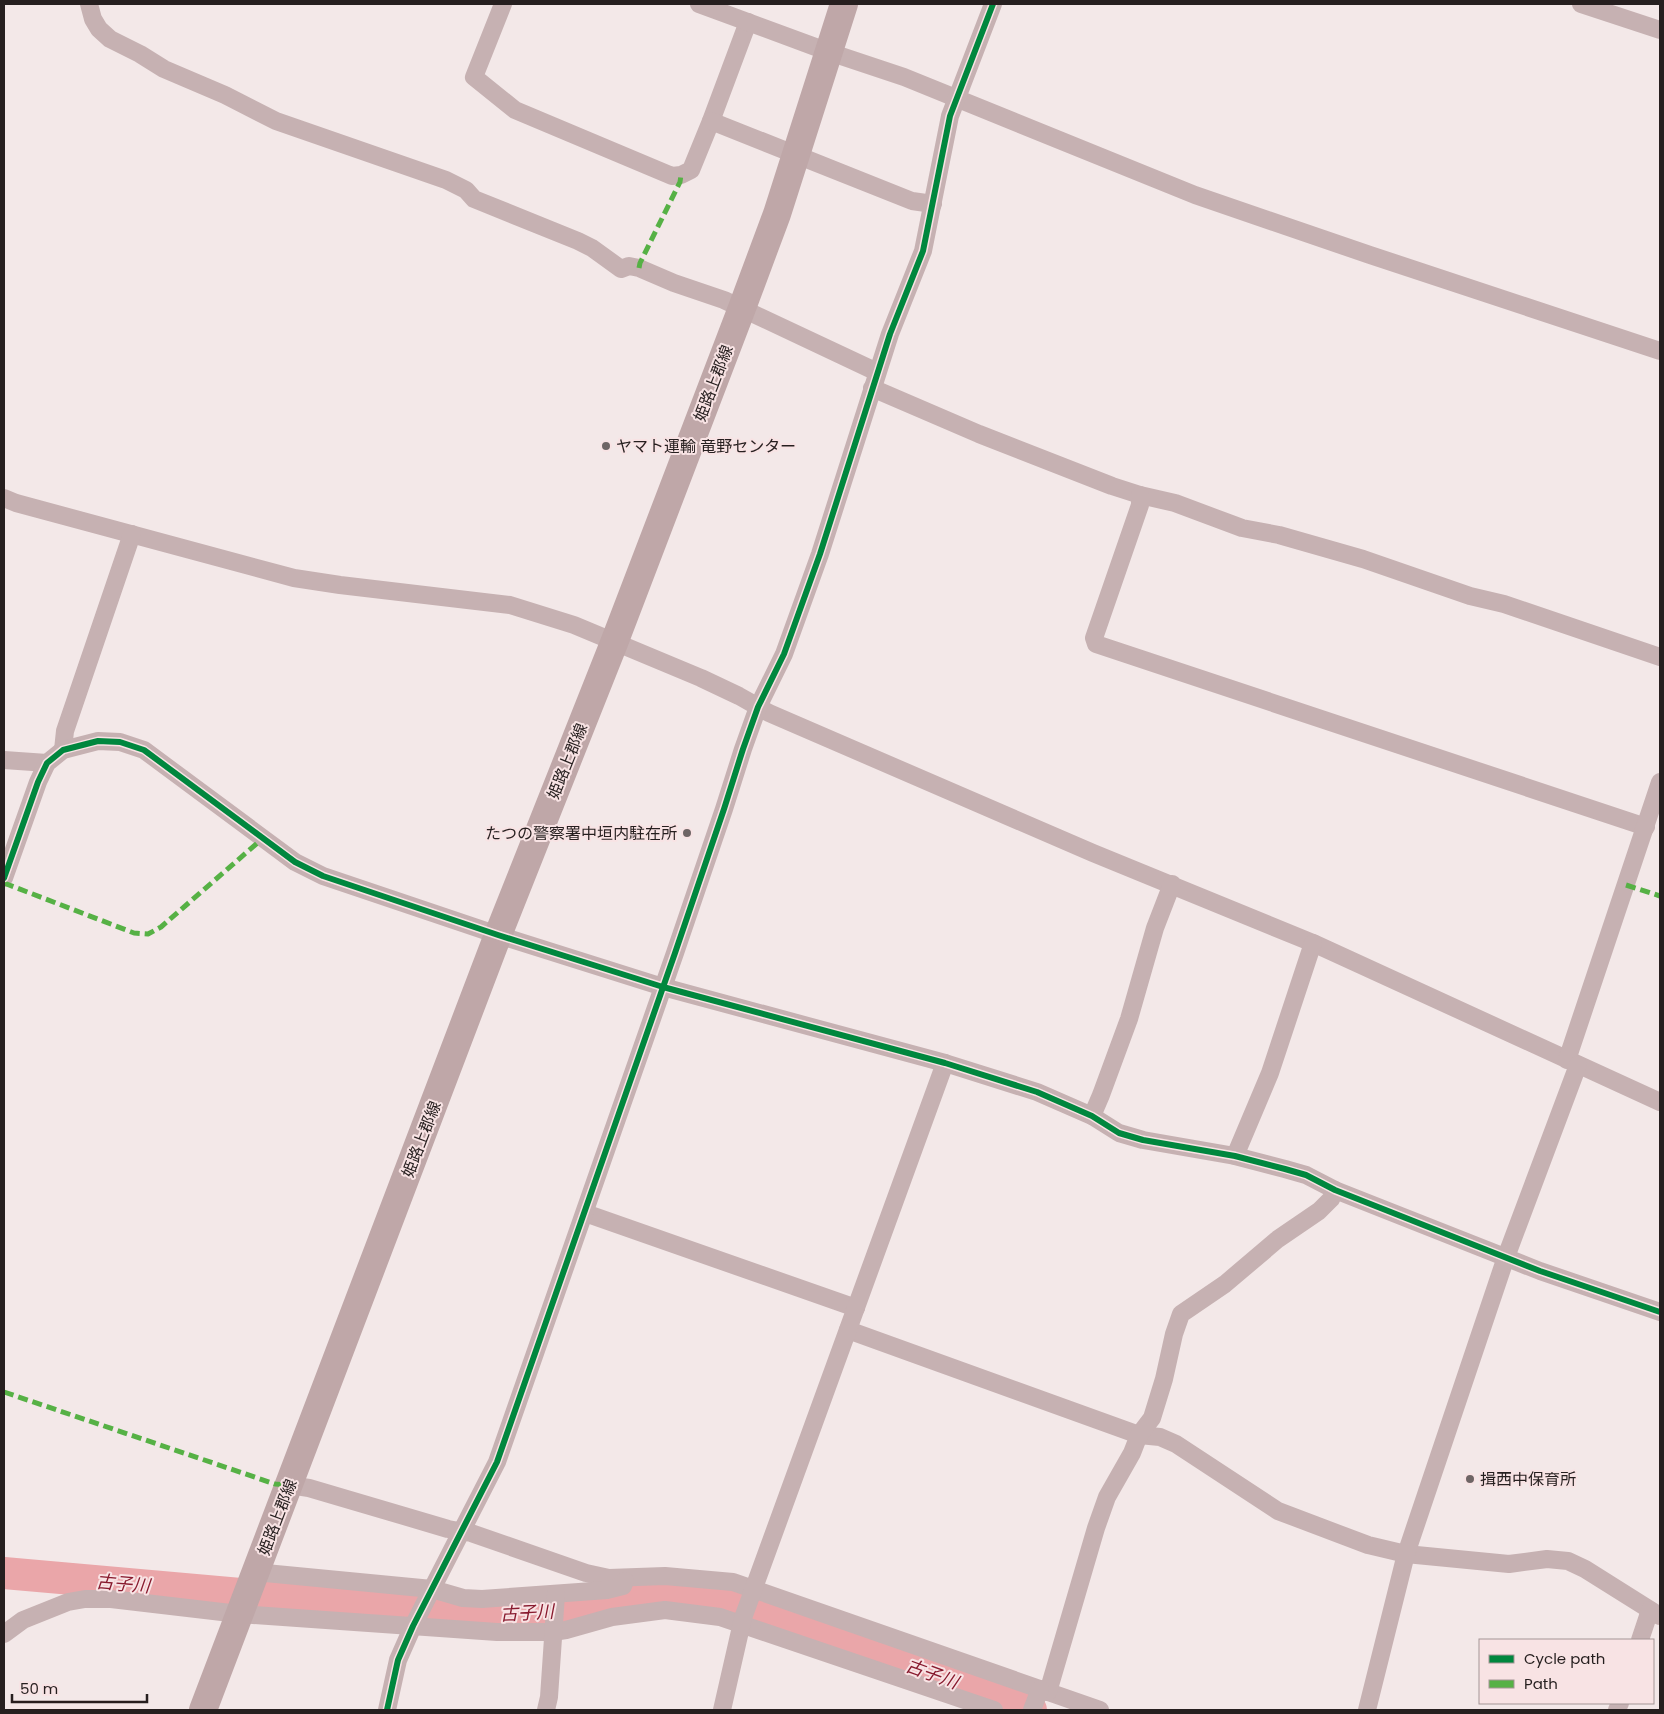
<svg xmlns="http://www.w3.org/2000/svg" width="1664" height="1714" font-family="Poppins,'Noto Sans JP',sans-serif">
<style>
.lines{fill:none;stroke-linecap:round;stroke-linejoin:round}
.river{stroke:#eaa6a9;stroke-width:32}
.street{stroke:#c6b1b2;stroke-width:18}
.primary{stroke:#bfa7a8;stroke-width:28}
.quiet{stroke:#56b145;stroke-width:5;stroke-dasharray:10 5;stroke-linecap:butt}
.cycleway-casing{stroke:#f8e3e4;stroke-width:9}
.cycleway{stroke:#00873e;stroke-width:6}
.poi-dot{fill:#6e6565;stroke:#f8e3e4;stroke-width:2}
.labels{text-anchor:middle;stroke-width:4;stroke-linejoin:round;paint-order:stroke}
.street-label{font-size:16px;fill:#261f1f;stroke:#f8e3e4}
.poi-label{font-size:16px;fill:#261f1f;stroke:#f8e3e4;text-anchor:start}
.water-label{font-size:18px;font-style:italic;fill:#881a2e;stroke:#f8e3e4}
</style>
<rect width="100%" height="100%" fill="#f3e8e8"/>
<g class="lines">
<polyline class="river" points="4,1573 480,1615 538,1615 690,1594 737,1604 777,1621 1031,1710"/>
<g class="street">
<polyline points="89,4 93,19 99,29 110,39 140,54 164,69 225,95 276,121 446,180 466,190 474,199 578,241 592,248 621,269 629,266 639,268 674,283 724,300 877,372"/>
<polyline points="503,4 474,77 515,110 672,176 681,175 691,170 711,121 748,22"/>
<polyline points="699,4 829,52 904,77 1195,195 1370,255 1660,351"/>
<polyline points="1581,4 1660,30"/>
<polyline points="711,121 912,201 933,204"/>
<polyline points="872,388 979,434 1112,486 1140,495 1175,503 1242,528 1279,535 1363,559 1470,596 1504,604 1660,657"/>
<polyline points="1140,495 1140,505 1094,638 1096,644 1646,827"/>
<polyline points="4,498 16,503 294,578 340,585 510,605 574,625 701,678 739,696 769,713 1093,853 1313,943 1660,1102"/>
<polyline points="63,750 65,731 132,534"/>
<polyline points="4,760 47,763"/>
<polyline points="4,878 38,782 47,763 63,750 98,741 120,742 144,750 295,862 323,876 498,935 663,987 945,1063 1037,1092 1092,1116 1119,1133 1143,1140 1235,1156 1285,1169 1306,1175 1335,1190 1540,1271 1660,1312"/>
<polyline points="1567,1060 1660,782"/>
<polyline points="1092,1116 1101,1095 1129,1019 1155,928 1172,884"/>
<polyline points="1235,1156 1270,1073 1313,943"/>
<polyline points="585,1213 856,1308"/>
<polyline points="848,1330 1139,1435 1160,1437 1176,1444 1278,1511 1368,1545 1406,1554 1509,1564 1547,1559 1568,1561 1585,1569 1660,1616"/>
<polyline points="289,1485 309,1488 448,1529 471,1533 586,1573 609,1578 665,1576 733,1582 1100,1710"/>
<polyline points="255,1572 432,1589 463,1598 482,1599 607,1590 623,1586 625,1581"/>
<polyline points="4,1634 23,1620 68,1602 85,1599 111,1599 239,1614 497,1632 553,1632 566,1630 612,1617 665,1610 720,1617 994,1710"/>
<polyline points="1640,1640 1650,1610"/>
<polyline points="1048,1692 1096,1528 1107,1497 1132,1453 1139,1435 1152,1418 1164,1379 1174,1334 1181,1314 1225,1284 1278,1239 1319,1211 1331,1199 1335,1190"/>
<polyline points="387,1710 398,1660 413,1626 497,1462 675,953 724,809 743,749 758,707 784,654 820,554 890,334 923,251 950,116 993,4"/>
<polyline points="546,1710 549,1697 556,1594"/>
<polyline points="722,1710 743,1618 945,1063"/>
<polyline points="1032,1710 1040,1689"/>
<polyline points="1367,1710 1406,1554 1506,1257 1578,1065"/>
<polyline points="1617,1710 1620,1703"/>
</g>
<polyline class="primary" points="203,1710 498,935 614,643 742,308 777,214 844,4"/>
<g class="quiet">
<polyline points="639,268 640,263 680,182 681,175"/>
<polyline points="4,883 134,933 148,934 161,927 262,839"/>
<polyline points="1626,885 1660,896"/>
<polyline points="4,1392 275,1484 289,1485"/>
</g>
<defs>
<g id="cycleway">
<polyline points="4,878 38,782 47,763 63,750 98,741 120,742 144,750 295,862 323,876 498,935 663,987 945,1063 1037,1092 1092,1116 1119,1133 1143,1140 1235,1156 1285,1169 1306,1175 1335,1190 1540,1271 1660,1312"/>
<polyline points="387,1710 398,1660 413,1626 497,1462 675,953 724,809 743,749 758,707 784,654 820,554 890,334 923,251 950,116 993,4"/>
</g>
</defs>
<use href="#cycleway" class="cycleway-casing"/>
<use href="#cycleway" class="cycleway"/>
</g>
<g class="poi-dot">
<circle cx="606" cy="446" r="5"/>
<circle cx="687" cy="833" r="5"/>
<circle cx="1470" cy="1479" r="5"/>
</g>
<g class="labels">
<g class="street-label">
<text transform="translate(713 383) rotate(-69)" y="6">姫路上郡線</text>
<text transform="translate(567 761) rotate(-68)" y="6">姫路上郡線</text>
<text transform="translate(421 1139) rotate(-69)" y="6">姫路上郡線</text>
<text transform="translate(277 1517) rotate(-69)" y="6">姫路上郡線</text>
</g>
<g class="poi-label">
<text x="616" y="452">ヤマト運輸 竜野センター</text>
<text x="677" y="839" text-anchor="end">たつの警察署中垣内駐在所</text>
<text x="1480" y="1485">揖西中保育所</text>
</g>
<g class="water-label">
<text transform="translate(123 1584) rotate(5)" y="6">古子川</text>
<text transform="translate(527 1613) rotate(-3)" y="6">古子川</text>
<text transform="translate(932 1674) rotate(20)" y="6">古子川</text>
</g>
</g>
<rect width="1664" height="1714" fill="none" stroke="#261f1f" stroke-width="10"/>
<rect x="1479" y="1639" width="175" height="65" fill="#f8e3e4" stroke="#a49595"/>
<rect x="1489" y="1655" width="25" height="8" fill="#00873e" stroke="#a49595"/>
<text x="1524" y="1664" font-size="15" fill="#261f1f">Cycle path</text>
<rect x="1489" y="1680" width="25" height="8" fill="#56b145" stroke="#a49595"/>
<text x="1524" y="1689" font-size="15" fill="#261f1f">Path</text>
<path d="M12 1694v8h135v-8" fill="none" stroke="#261f1f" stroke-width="2.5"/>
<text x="20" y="1694" font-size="15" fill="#261f1f" stroke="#f8e3e4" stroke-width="4" paint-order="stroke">50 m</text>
</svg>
